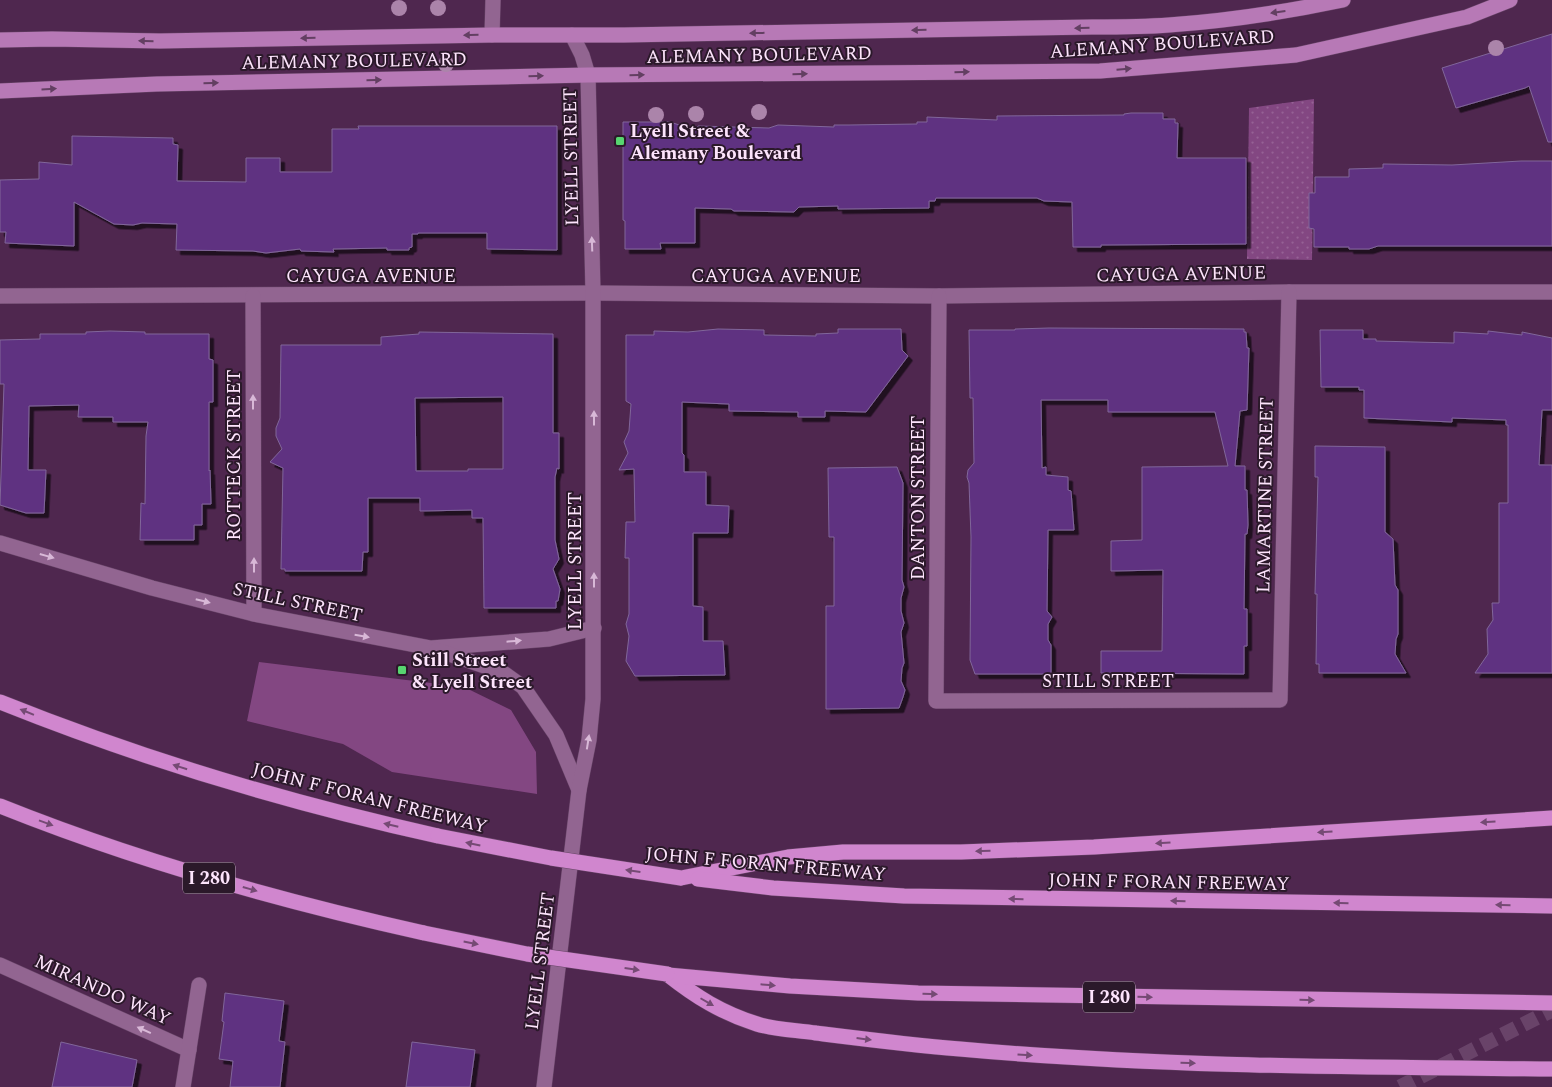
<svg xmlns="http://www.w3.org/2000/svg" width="1552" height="1087" font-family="Spectral,serif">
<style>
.green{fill:#834782}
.park{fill:url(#park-dots)}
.building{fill:#5e3281;stroke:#81669a;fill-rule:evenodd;filter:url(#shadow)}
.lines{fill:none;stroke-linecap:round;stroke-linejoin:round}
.highway-tunnel{stroke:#694369;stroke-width:15;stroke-dasharray:15 8;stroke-linecap:butt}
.minor-casing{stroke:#684568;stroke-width:16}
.major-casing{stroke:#684568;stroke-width:16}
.highway-casing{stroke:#684568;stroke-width:16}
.minor{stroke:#926591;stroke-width:15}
.major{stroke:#b779b6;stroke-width:15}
.highway{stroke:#d086ce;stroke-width:15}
.highway-bridge-casing{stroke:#684568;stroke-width:16;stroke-linecap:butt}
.highway-bridge{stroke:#d086ce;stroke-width:15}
.tree{fill:#ab84aa}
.oneway{fill:#633f62}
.oneway2{fill:#d8b8d7}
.oneway3{fill:#754a74}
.poi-dot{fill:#57d570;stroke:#2b192a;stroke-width:2}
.labels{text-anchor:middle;stroke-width:4;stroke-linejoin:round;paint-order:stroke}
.shield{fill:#2b192a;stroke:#bea7bd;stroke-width:1}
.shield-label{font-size:18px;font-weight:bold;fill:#fde4fc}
.street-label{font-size:19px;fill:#fde4fc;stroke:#2b192a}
.poi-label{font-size:19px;font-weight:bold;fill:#fde4fc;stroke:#2b192a;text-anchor:start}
</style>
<defs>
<pattern id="park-dots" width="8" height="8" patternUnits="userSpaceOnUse" patternTransform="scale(1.25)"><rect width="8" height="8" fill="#834782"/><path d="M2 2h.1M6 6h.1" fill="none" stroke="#956195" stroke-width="1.8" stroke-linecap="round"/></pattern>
<filter id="shadow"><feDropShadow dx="4.5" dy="4.5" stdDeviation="0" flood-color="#0009"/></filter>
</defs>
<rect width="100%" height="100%" fill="#4f274f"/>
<polygon class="green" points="259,662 464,687 511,710 536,752 537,794 392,772 343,744 247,721"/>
<polygon class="park" points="1314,99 1312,260 1247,259 1249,108"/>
<g class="building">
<polygon points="1552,34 1552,142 1548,142 1529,86 1525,88 1456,108 1442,68"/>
<polygon points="1131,113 1163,113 1163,119 1175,119 1175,123 1178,123 1177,158 1246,158 1246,244 1101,245 1101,247 1073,247 1072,202 1044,201 1037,198 936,198 935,201 929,201 929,208 838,209 838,206 799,207 794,212 740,211 734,211 731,209 695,208 695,243 660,243 661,249 625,249 625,221 623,220 623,122 670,122 695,130 698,126 769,128 778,125 834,127 834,125 849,125 917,124 917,122 927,122 927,117 997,120 997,116 1124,115 1124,114"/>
<polygon points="358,126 557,126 557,250 487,249 487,233 418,233 418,234 412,234 412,247 409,248 409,250 387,250 387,248 333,249 334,252 301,251 300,249 266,253 253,251 176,250 177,224 142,223 133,225 114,224 74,202 74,246 5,243 6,232 0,232 0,180 39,179 39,162 72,165 72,136 173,138 173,144 178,145 177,181 246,182 246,158 280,158 280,172 332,172 332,129 359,129"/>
<polygon points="1521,161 1552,161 1552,246 1378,246 1369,249 1349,249 1349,247 1314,247 1314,229 1309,228 1309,193 1315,193 1315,177 1349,177 1349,169 1383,168 1383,164 1452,165"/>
<polygon points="1049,328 1244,329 1244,332 1246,332 1247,348 1249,348 1247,410 1240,411 1235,466 1245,466 1245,490 1247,490 1248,525 1247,534 1245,534 1244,609 1247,609 1247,646 1244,646 1244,674 1101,673 1101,651 1162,651 1163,570 1111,571 1111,541 1142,540 1142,467 1228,466 1215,412 1108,412 1108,400 1041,400 1042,468 1046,467 1046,475 1068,477 1068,490 1071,491 1074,530 1048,530 1047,611 1052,617 1048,624 1048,640 1051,645 1051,674 975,674 970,660 971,537 969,483 967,477 968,470 974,463 973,398 970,398 969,330 1015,330 1015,329"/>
<polygon points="718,329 764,330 764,335 816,336 816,334 838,333 838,329 901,329 902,350 908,356 866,412 825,411 825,417 798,417 798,412 729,411 729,404 682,402 682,453 684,455 684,472 706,472 706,505 729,506 728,533 693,533 693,606 703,607 703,641 723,641 725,675 635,676 626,661 629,636 626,624 629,614 629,558 625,558 626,522 635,522 634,469 619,470 628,453 624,442 629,431 631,404 626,401 626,335 654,335 654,331 688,332"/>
<polygon points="1320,330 1363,330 1363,339 1376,339 1376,341 1454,343 1454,332 1488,334 1488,331 1522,335 1522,332 1552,338 1552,410 1542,410 1539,465 1552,465 1552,673 1475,673 1488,654 1487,629 1493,620 1492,603 1499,603 1499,503 1508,503 1508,425 1506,425 1506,420 1452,418 1452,422 1364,418 1364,390 1359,390 1359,387 1321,387"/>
<polygon points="110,331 145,332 145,334 209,334 209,359 213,360 213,402 209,402 209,471 210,470 211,504 202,504 202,525 194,525 194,540 140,540 141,503 145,504 146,436 148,422 113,422 113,417 78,417 79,405 29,406 28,470 46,470 44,513 26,513 0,505 4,384 0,384 0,340 40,339 40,334 86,334 86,332"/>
<path d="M419 332 553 334V433H559V469L557 468 555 477V540L559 559 553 569 560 589 558 601H556V608H484L483 518H472V510L420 511V498H368V552H363L362 571H285V569H281L283 468 270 462 282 449 276 436V428L280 418 281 345H381V337L419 334ZM503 397V469H468V471H416L415 398Z"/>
<polygon points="1315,446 1385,447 1385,532 1393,539 1395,585 1398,590 1398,634 1396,639 1395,654 1406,673 1319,673 1319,664 1316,664 1317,594 1315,594 1318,477 1315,477"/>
<polygon points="897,467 903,483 902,580 904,587 901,598 901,611 904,623 901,632 904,663 902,668 901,681 905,690 903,697 899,708 826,709 826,606 834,606 834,537 829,537 828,468"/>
<polygon points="225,993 284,1001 279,1041 285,1042 280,1087 230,1087 233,1061 219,1059 224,1022 222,1021"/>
<polygon points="61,1042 137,1060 132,1087 52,1087"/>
<polygon points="412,1042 475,1050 470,1087 406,1087"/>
</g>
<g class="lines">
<polyline class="highway-tunnel" points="1400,1087 1552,1010"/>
<defs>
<g id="minor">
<polyline points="492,35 493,0"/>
<polyline points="0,296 593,293 939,296 1289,292 1552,292"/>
<polyline points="253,296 254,614"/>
<polyline points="939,296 936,701 1280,700 1289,292"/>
<polyline points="0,543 152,588 254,614 431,648 549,639 594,628"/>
<polyline points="437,650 502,672 523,687 556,735 579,790"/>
<polyline points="0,965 189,1050"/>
<polyline points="183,1087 199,985"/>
<polyline points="544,1087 579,790 589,740 593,699 593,293 588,75 582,55 572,35"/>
</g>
<g id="major">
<path d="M0 40 52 39 160 41 492 35H624L1092 27C1118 27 1143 27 1169 25 1227 21 1286 12 1343 0"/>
<polyline points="0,91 157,84 588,75 1100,71 1296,55 1467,17 1510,0"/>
</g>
<g id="highway">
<path d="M0 702C142 759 289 803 438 836"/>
<path d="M0 806C137 861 280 901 424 933"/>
<polyline points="681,878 788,857 843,852 961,852 1094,847 1552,818"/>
<polyline points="698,879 773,888 904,896 1552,906"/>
<path d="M667 974C696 997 722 1013 757 1024 776 1030 797 1030 816 1033 864 1039 911 1045 960 1049 1157 1067 1354 1067 1552 1069"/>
<polyline points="668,975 790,986 918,993 1552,1003"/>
</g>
</defs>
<use href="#minor" class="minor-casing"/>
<use href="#major" class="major-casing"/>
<use href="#highway" class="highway-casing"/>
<use href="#minor" class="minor"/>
<use href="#major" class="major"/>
<use href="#highway" class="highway"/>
<defs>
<g id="highway-bridge">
<polyline points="438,836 551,858 681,878"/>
<polyline points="424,933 527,954 667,974"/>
</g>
</defs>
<use href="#highway-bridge" class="highway-bridge-casing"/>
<use href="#highway-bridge" class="highway-bridge"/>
</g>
<g class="tree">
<circle cx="399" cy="8" r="8"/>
<circle cx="438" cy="8" r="8"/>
<circle cx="1496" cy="48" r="8"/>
<circle cx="446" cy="64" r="8"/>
<circle cx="759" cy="112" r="8"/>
<circle cx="696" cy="114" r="8"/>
<circle cx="656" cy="115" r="8"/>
</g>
<defs><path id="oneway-solid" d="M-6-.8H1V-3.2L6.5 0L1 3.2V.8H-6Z" transform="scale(1.25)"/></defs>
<g class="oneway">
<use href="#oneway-solid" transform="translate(1278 12) rotate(172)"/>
<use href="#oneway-solid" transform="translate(1082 28) rotate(179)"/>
<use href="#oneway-solid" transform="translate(919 30) rotate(179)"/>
<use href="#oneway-solid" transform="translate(757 33) rotate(179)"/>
<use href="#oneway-solid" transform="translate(471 35) rotate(179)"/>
<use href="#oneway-solid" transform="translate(308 38) rotate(179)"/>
<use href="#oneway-solid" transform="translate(146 41) rotate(-179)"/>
<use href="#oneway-solid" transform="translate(1124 69) rotate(-5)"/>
<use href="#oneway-solid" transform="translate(962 72) rotate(-1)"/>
<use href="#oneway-solid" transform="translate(800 74) rotate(-1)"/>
<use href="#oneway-solid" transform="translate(637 75) rotate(-1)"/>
<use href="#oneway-solid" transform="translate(536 76) rotate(-1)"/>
<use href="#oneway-solid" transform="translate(374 80) rotate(-1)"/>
<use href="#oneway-solid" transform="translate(211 83) rotate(-1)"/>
<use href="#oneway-solid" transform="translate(49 89) rotate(-3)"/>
</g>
<g class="oneway2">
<use href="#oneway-solid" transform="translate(592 244) rotate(-92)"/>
<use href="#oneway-solid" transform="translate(253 402) rotate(-90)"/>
<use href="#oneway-solid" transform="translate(594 418) rotate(-90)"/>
<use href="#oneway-solid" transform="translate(47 556) rotate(16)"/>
<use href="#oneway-solid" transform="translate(254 565) rotate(-90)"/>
<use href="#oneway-solid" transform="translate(594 580) rotate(-90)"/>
<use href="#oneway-solid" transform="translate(203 601) rotate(14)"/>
<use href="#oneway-solid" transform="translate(362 636) rotate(10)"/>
<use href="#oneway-solid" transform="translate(514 641) rotate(-5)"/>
<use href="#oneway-solid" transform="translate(588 742) rotate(-81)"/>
<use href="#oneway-solid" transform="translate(144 1030) rotate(-156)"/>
</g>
<g class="oneway3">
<use href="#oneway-solid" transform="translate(27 712) rotate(-158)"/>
<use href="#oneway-solid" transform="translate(180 767) rotate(-162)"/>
<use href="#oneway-solid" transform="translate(1488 822) rotate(177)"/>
<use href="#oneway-solid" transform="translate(46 823) rotate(20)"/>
<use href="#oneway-solid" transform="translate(391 825) rotate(-167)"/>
<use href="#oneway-solid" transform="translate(1325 832) rotate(176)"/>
<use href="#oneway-solid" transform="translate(1163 843) rotate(176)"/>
<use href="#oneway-solid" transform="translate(473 844) rotate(-168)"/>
<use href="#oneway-solid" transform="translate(983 851) rotate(179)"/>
<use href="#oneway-solid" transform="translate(633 871) rotate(-172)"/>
<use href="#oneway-solid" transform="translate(250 889) rotate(16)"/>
<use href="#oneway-solid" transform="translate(1016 899) rotate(-179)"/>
<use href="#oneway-solid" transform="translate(1178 901) rotate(-179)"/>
<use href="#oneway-solid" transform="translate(1341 903) rotate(-179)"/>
<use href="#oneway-solid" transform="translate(1503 905) rotate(-179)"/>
<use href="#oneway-solid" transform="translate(471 943) rotate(11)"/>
<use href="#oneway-solid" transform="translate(632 969) rotate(8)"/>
<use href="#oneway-solid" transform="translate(768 985) rotate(5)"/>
<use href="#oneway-solid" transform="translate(930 994) rotate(1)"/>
<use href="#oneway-solid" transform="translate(1145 997) rotate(1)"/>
<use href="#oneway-solid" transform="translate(1307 1000) rotate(1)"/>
<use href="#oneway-solid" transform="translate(707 1002) rotate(30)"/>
<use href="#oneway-solid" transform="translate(864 1039) rotate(7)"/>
<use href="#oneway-solid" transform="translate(1025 1055) rotate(4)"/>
<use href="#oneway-solid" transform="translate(1188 1063) rotate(2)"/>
</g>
<g class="poi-dot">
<rect x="615" y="136" width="10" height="10" rx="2.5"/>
<rect x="397" y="665" width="10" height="10" rx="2.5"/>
</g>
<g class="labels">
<g class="shield">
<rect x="183" y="862.5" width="52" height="31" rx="4"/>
<rect x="1083" y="981.5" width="52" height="31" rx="4"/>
</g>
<g class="shield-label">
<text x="209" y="884">I 280</text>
<text x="1109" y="1003">I 280</text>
</g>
<g class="street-label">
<text transform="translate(1162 43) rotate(-4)" y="7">ALEMANY BOULEVARD</text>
<text transform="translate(759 54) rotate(-1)" y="7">ALEMANY BOULEVARD</text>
<text transform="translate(354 60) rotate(-1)" y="7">ALEMANY BOULEVARD</text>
<text transform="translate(570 157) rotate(-91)" y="7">LYELL STREET</text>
<text transform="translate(1181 273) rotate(-1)" y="7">CAYUGA AVENUE</text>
<text x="371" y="282">CAYUGA AVENUE</text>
<text x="776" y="282">CAYUGA AVENUE</text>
<text transform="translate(233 455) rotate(-90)" y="7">ROTTECK STREET</text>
<text transform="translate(1264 495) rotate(-89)" y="7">LAMARTINE STREET</text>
<text transform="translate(917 498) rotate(-90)" y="7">DANTON STREET</text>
<text transform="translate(574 561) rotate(-90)" y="7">LYELL STREET</text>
<text transform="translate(298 601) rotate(12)" y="7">STILL STREET</text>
<text x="1108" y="687">STILL STREET</text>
<text transform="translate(370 797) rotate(14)" y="7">JOHN F FORAN FREEWAY</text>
<text transform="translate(766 863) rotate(5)" y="7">JOHN F FORAN FREEWAY</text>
<text transform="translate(1169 881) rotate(1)" y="7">JOHN F FORAN FREEWAY</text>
<text transform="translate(539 961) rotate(-83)" y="7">LYELL STREET</text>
<text transform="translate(103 989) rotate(24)" y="7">MIRANDO WAY</text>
</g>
<g class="poi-label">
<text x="630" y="137">Lyell Street &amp;<tspan x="630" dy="22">Alemany Boulevard</tspan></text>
<text x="412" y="666">Still Street<tspan x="412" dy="22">&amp; Lyell Street</tspan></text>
</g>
</g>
</svg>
